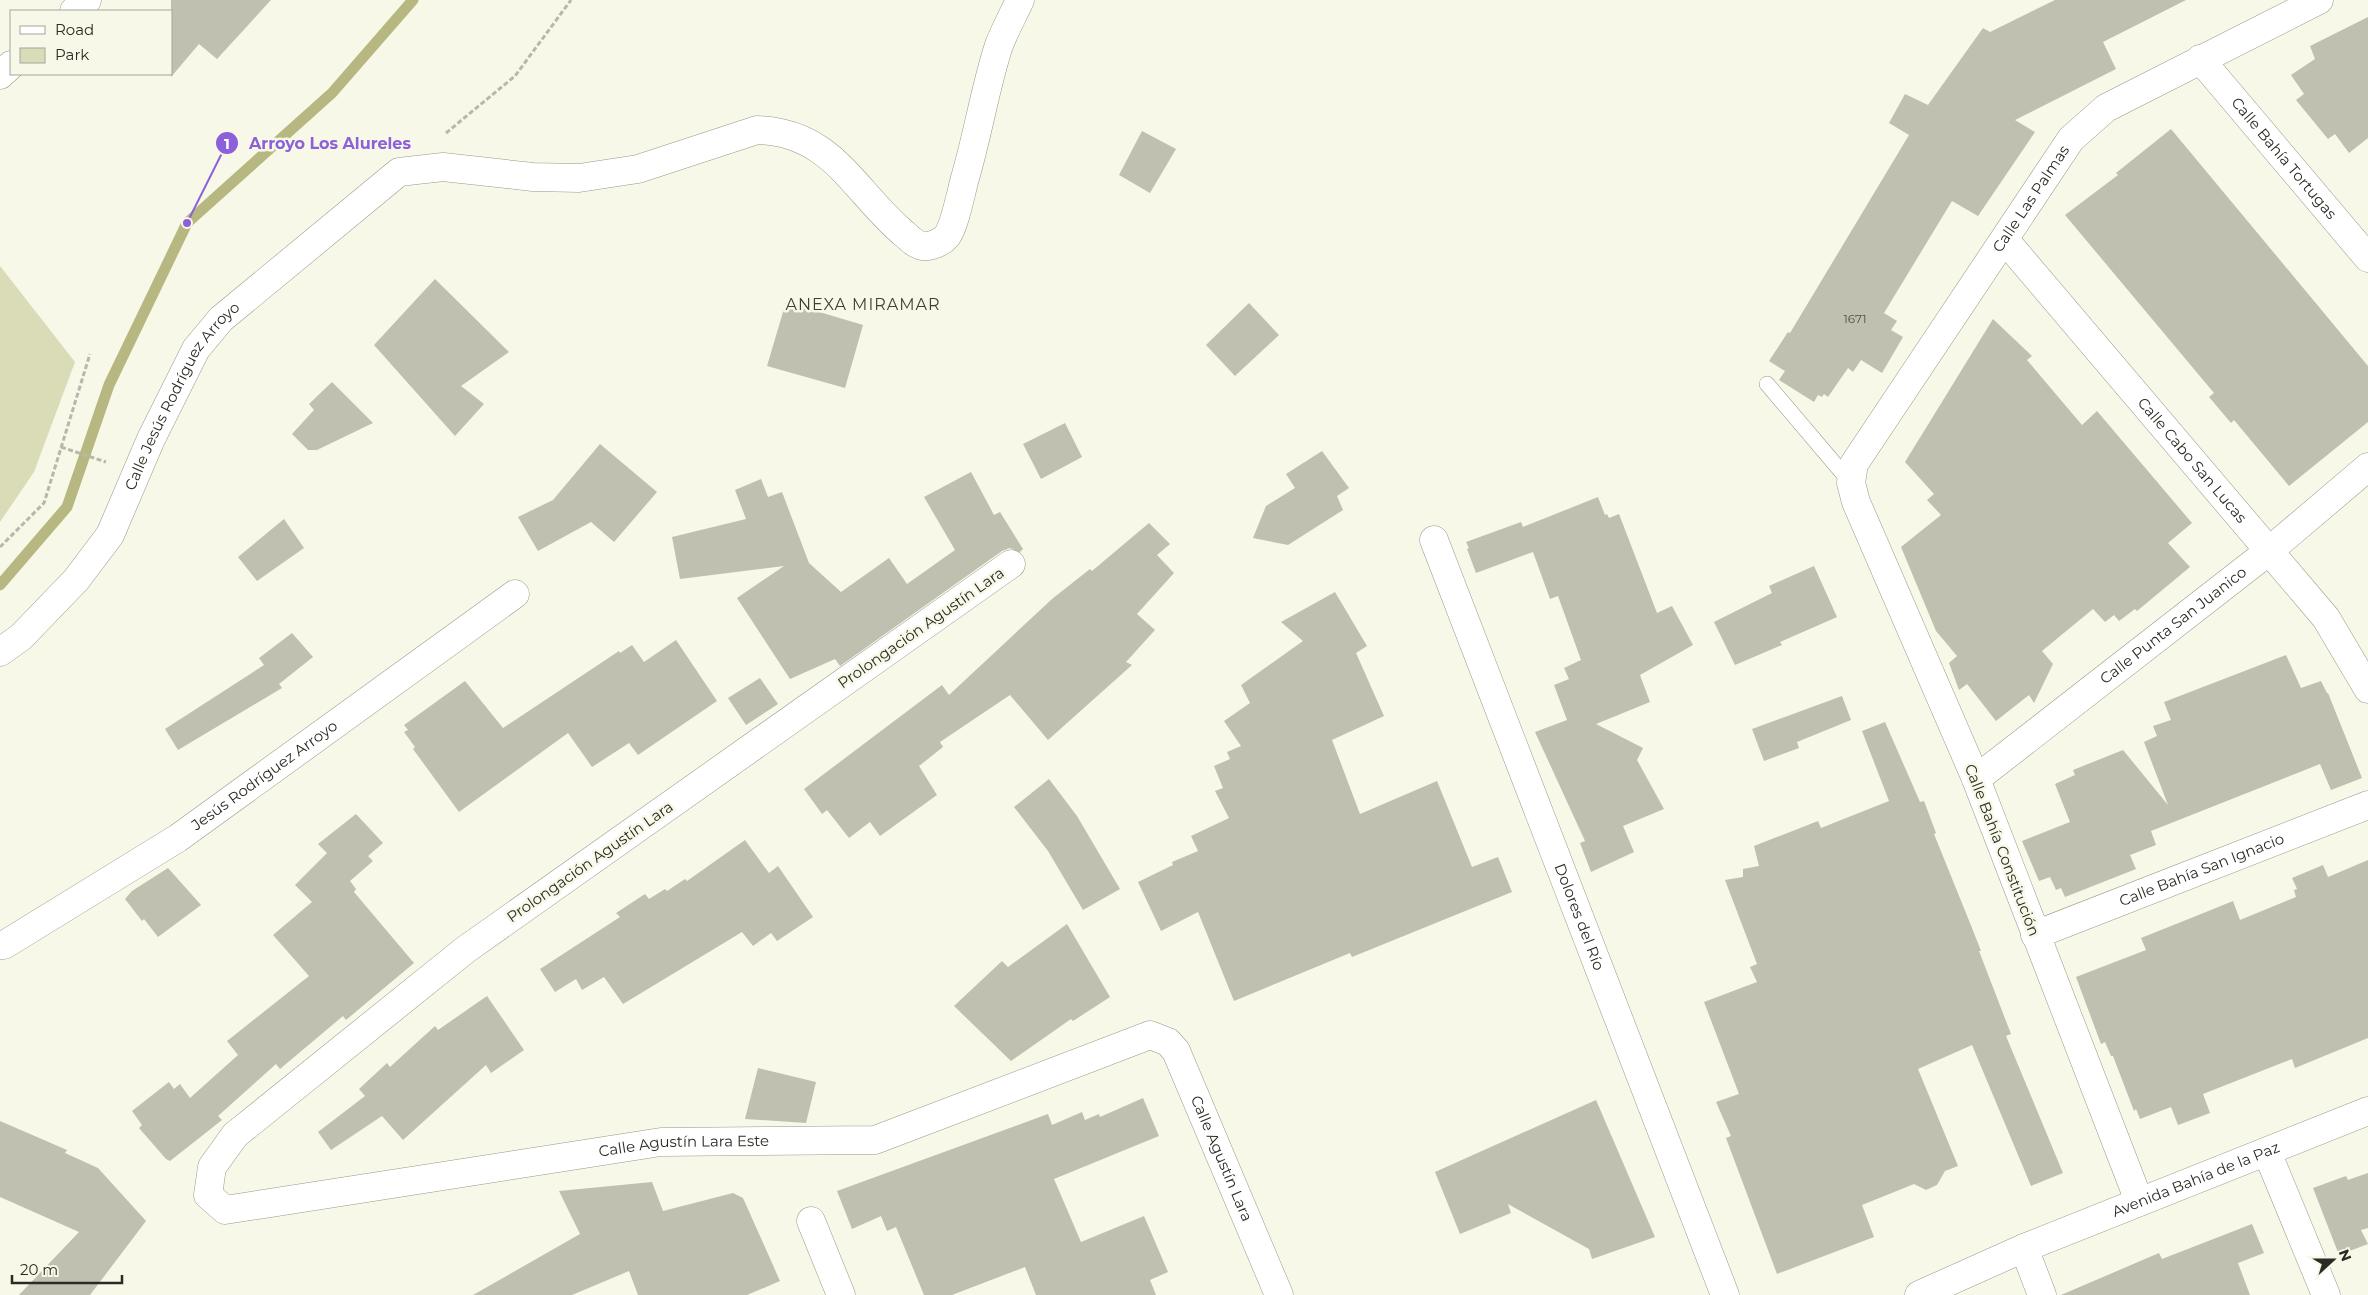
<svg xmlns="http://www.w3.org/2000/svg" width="2368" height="1295" font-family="Montserrat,sans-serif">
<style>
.green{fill:#dadcb7}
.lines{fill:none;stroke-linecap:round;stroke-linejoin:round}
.stream{stroke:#b7b881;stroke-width:11}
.building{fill:#bfc0b0}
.lane-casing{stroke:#989989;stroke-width:16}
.street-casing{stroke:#989989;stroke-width:29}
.secondary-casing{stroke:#989989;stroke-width:29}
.path{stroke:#b7b8aa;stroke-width:3;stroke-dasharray:5 2.5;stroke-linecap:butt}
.lane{stroke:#fff;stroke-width:15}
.street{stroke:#fff;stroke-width:28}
.secondary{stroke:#fff;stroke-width:28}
.labels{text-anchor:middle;stroke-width:5;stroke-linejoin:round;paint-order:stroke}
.number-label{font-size:12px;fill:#505048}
.street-label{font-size:15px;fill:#2b2b25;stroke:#f7f8e7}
.neighbourhood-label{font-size:16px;letter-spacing:1px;fill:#3f4032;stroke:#f7f8e7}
.leader{fill:none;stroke:#8b60da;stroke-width:2}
.callout-dot{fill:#8b60da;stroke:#f7f8e7;stroke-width:2}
.mark-label{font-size:15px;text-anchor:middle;font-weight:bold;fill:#fff}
.callout-label{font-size:16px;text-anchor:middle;font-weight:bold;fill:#8b60da;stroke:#f7f8e7;stroke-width:5;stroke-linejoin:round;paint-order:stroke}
</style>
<rect width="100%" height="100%" fill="#f7f8e7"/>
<polygon class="green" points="0,266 75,362 34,472 0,522"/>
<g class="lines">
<polyline class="stream" points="0,585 67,507 109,385 187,223 332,93 413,0"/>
</g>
<g class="building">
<polygon points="171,0 271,0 217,59 199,44 171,77"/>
<polygon points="2055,0 2186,0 2103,42 2116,69 2015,120 2035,132 1978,216 1952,201 1884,313 1897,321 1891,330 1903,337 1882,373 1861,360 1853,372 1848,368 1828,397 1824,394 1822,397 1818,395 1814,402 1779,380 1785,371 1769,361 1788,332 1790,333 1909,135 1889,123 1905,94 1928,105 1983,28 1990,32"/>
<polygon points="2368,17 2368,138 2349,153 2335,134 2328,139 2296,100 2304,94 2291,75 2315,59 2310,46"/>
<polygon points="2171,129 2368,366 2368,422 2289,486 2234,420 2231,423 2209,397 2214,393 2065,215 2118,175 2116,173"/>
<polygon points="1142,131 1176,149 1150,193 1119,175"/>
<polygon points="435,279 509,352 461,386 484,404 455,436 374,345"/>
<polygon points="786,302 863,325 845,388 767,366"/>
<polygon points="1249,303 1279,335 1235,376 1206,345"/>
<polygon points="1993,319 2032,356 2027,360 2082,425 2097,411 2192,523 2168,543 2190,567 2137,611 2135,609 2119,621 2114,615 2105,622 2093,609 2042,651 2053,664 2034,703 2029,695 1996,721 1967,684 1959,690 1949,663 1957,656 1936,631 1901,547 1941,515 1927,500 1934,494 1905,462"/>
<polygon points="332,382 373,423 317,450 308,450 292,434 314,410 309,404"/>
<polygon points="1065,423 1082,457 1041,479 1023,444"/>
<polygon points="600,444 657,492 614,542 591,522 538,551 518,517 553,500"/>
<polygon points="1322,451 1349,488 1337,496 1343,510 1288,545 1253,538 1266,506 1295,488 1286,474"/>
<polygon points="971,472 994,515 1000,512 1023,549 1020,552 1010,548 1002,551 840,666 835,659 790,679 737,598 784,566 680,579 672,537 746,519 735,490 761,479 768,497 782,492 809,563 841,592 889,558 907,584 955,550 924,497"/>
<polygon points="1598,497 1605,515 1607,514 1609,518 1619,514 1657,613 1672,606 1693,645 1640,675 1650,702 1596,724 1643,748 1637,760 1664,809 1623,826 1634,852 1591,872 1580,843 1585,841 1535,732 1567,720 1554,685 1569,679 1564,668 1581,660 1558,596 1550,599 1533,552 1476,573 1467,549 1469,548 1466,542 1521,522 1523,527"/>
<polygon points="284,519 304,548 257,581 238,557"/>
<polygon points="1149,523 1170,544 1157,555 1174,573 1137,614 1155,630 1126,662 1132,665 1048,740 1010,695 940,742 943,747 919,766 937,795 880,836 870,822 849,838 827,810 822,814 804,789 942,685 949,695 1052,599 1090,569 1092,571"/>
<polygon points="1814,566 1837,617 1780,642 1782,645 1735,665 1714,622 1772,593 1769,586"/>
<polygon points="1335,592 1367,646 1356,653 1384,716 1332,740 1360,814 1437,781 1472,867 1498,857 1512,892 1352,957 1350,953 1234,1001 1198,912 1161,931 1138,882 1173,865 1172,862 1198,851 1191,836 1229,818 1215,791 1223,788 1214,766 1230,759 1227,752 1241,746 1224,721 1250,703 1241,685 1303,641 1281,622"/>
<polygon points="292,633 313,657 279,684 282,688 178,750 165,729 264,665 259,658"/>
<polygon points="676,640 717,701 638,755 629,743 592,767 568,733 459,812 413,749 415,747 404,732 408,730 404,725 465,681 503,728 619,651 620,653 632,645 644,662"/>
<polygon points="2286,655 2301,688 2321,681 2327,693 2328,693 2362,778 2331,790 2320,764 2151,831 2156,845 2130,855 2136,869 2065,897 2061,888 2056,890 2050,877 2039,881 2022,841 2070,822 2055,784 2075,775 2073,770 2123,750 2168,805 2144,742 2157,736 2153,726 2171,720 2164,702"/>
<polygon points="760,678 778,704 746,725 728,698"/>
<polygon points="1842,696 1851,720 1797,742 1799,748 1764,761 1752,729"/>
<polygon points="1885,722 1920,802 1924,801 1936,833 1934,834 1972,928 1981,951 1979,951 2011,1034 2006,1036 2063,1173 2031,1186 1972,1045 1918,1069 1958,1166 1945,1171 1937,1185 1926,1190 1914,1184 1862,1205 1874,1237 1777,1274 1726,1138 1731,1136 1716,1102 1739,1094 1704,1002 1757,982 1750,967 1757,964 1725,880 1743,877 1743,869 1759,866 1754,846 1818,821 1821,828 1889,801 1862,731"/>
<polygon points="1049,779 1077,816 1120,889 1083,910 1048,851 1014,807"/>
<polygon points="356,814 383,843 368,856 373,861 350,881 356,889 354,892 414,963 346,1020 343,1016 280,1069 276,1064 218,1116 222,1120 170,1161 166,1159 139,1128 142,1125 132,1111 169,1082 174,1089 180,1084 190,1098 238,1055 227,1041 309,976 273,935 312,902 295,885 327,853 318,844"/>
<polygon points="745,840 769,873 778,866 813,917 777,941 771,933 753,946 742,932 623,1004 604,977 582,990 576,979 555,992 540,969 620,917 616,913 645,894 649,899 665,889 667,891 685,879 687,881"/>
<polygon points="2368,860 2368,1038 2295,1068 2292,1059 2203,1094 2210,1113 2178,1125 2171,1107 2140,1119 2136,1109 2134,1111 2113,1056 2111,1056 2105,1042 2101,1044 2076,977 2146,950 2141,938 2201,914 2233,901 2240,920 2296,897 2294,890 2297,889 2292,878 2323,865 2328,877"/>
<polygon points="168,868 201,905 158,937 144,919 142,921 125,899 132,891"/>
<polygon points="1067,924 1110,997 1073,1021 1071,1019 1011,1061 954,1006 1002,961 1008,967"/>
<polygon points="487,996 524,1050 491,1073 486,1065 403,1140 382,1116 331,1150 318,1132 365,1096 359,1089 387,1063 390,1067 435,1026 438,1030"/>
<polygon points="758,1068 816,1082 806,1123 745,1119"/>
<polygon points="1143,1098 1159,1136 1054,1179 1081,1242 1144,1216 1168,1272 1150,1280 1156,1295 1036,1295 1025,1267 952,1295 924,1295 896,1227 887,1231 881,1216 852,1229 837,1191 1048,1114 1052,1125 1082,1112 1085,1120 1099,1114 1100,1117"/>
<polygon points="1596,1100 1655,1237 1592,1259 1589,1249 1508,1204 1511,1213 1460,1234 1435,1172"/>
<polygon points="0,1121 67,1150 65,1153 98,1168 146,1221 90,1295 19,1295 79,1232 0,1197"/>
<polygon points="2368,1173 2368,1228 2361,1230 2368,1244 2339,1255 2313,1188 2346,1176 2348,1180"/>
<polygon points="652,1182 663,1211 733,1193 743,1198 780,1281 747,1295 638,1295 629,1271 572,1295 473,1295 580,1234 559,1191"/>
<polygon points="2252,1224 2264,1253 2238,1263 2250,1295 2061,1295 2159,1253 2162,1259"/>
</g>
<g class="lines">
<defs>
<polyline id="lane" points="1767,384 1851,483"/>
<g id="street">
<path id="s1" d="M2200 59 2368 258"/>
<path id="s2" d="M2005 240 2326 618 2368 689"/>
<path id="s3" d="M1434 540 1725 1295"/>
<path id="s4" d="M1011 564 465 950 235 1135 212 1167 208 1195 225 1210 661 1142 875 1140 1150 1035 1168 1042 1176 1051 1279 1295"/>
<path id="s5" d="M0 652 21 637 76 580 110 535 151 439 196 349 221 319 399 172 443 167 533 177 579 178 638 169 757 130C831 132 852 188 901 231 907 236 915 245 923 246 931 247 942 242 947 236 955 225 961 192 965 178 978 134 985 88 999 45 1005 30 1013 15 1020 0"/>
<path id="s6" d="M1976 779 2269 551 2368 467"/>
<path id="s7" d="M2035 935 2368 805"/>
<path id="s8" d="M0 945H4L178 838 515 594"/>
<polyline points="2267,1152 2326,1295"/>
<path id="s9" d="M2139 1201 1976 779 1856 502 1851 483 1854 464 2071 139 2106 108 2319 0"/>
<polyline points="811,1221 841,1295"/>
<polyline points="2024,1248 2042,1295"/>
</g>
<g id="secondary">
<polyline points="74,11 87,0"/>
<polyline points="0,75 11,65"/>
<path id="s10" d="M1919 1295 2024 1248 2368 1111"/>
</g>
</defs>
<use href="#lane" class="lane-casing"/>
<use href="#street" class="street-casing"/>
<use href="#secondary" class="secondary-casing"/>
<g class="path">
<polyline points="446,133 515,76 571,0"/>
<polyline points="61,447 106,462"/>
<polyline points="0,547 44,503 90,354"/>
</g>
<use href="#lane" class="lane"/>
<use href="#street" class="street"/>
<use href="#secondary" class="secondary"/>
</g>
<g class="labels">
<g class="number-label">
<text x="1855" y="323">1671</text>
</g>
<g class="street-label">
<text dy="5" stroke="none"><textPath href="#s1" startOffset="130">Calle Bahía Tortugas</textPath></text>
<text dy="5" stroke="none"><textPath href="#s9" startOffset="1112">Calle Las Palmas</textPath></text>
<text dy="5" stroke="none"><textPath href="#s5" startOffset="319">Calle Jesús Rodríguez Arroyo</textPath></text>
<text dy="5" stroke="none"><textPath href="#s2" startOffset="289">Calle Cabo San Lucas</textPath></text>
<text dy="5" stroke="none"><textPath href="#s6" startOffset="250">Calle Punta San Juanico</textPath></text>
<text transform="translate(921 628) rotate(-35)" y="5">Prolongación Agustín Lara</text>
<text dy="5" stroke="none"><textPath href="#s8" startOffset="315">Jesús Rodríguez Arroyo</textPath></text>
<text transform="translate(2002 850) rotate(69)" y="5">Calle Bahía Constitución</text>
<text transform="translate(590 862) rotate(-35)" y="5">Prolongación Agustín Lara</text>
<text dy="5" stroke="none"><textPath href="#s7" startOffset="179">Calle Bahía San Ignacio</textPath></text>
<text dy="5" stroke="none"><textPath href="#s3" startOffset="404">Dolores del Río</textPath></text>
<text dy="5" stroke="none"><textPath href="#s4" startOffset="1518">Calle Agustín Lara Este</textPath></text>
<text dy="5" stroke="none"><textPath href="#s4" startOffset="2152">Calle Agustín Lara</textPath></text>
<text dy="5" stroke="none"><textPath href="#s10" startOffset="300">Avenida Bahía de la Paz</textPath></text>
</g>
<g class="neighbourhood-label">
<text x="863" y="310">ANEXA MIRAMAR</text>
</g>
</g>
<path class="leader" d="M187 223L227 143"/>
<g class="callout-dot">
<circle cx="187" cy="223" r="5"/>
<circle cx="227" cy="143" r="12"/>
</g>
<g class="mark-label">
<text x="227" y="149">1</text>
</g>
<g class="callout-label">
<text x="330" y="149">Arroyo Los Alureles</text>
</g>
<rect x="10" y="10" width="162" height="65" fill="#f7f8e7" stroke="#a5a699"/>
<rect x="20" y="26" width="25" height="8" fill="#ffffff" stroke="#a5a699"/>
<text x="55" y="35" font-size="15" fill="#2b2b25">Road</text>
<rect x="20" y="48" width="25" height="15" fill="#dadcb7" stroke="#a5a699"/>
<text x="55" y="60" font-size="15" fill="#2b2b25">Park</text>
<g transform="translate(2333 1260) rotate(69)" stroke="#f7f8e7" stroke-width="4" paint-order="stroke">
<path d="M0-4L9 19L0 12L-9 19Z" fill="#2b2b25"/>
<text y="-8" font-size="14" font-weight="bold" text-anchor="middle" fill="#2b2b25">N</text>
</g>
<path d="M12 1275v8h110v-8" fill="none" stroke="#2b2b25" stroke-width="2.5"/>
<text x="20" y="1275" font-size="15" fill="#2b2b25" stroke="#f7f8e7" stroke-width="4" paint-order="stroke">20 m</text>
</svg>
